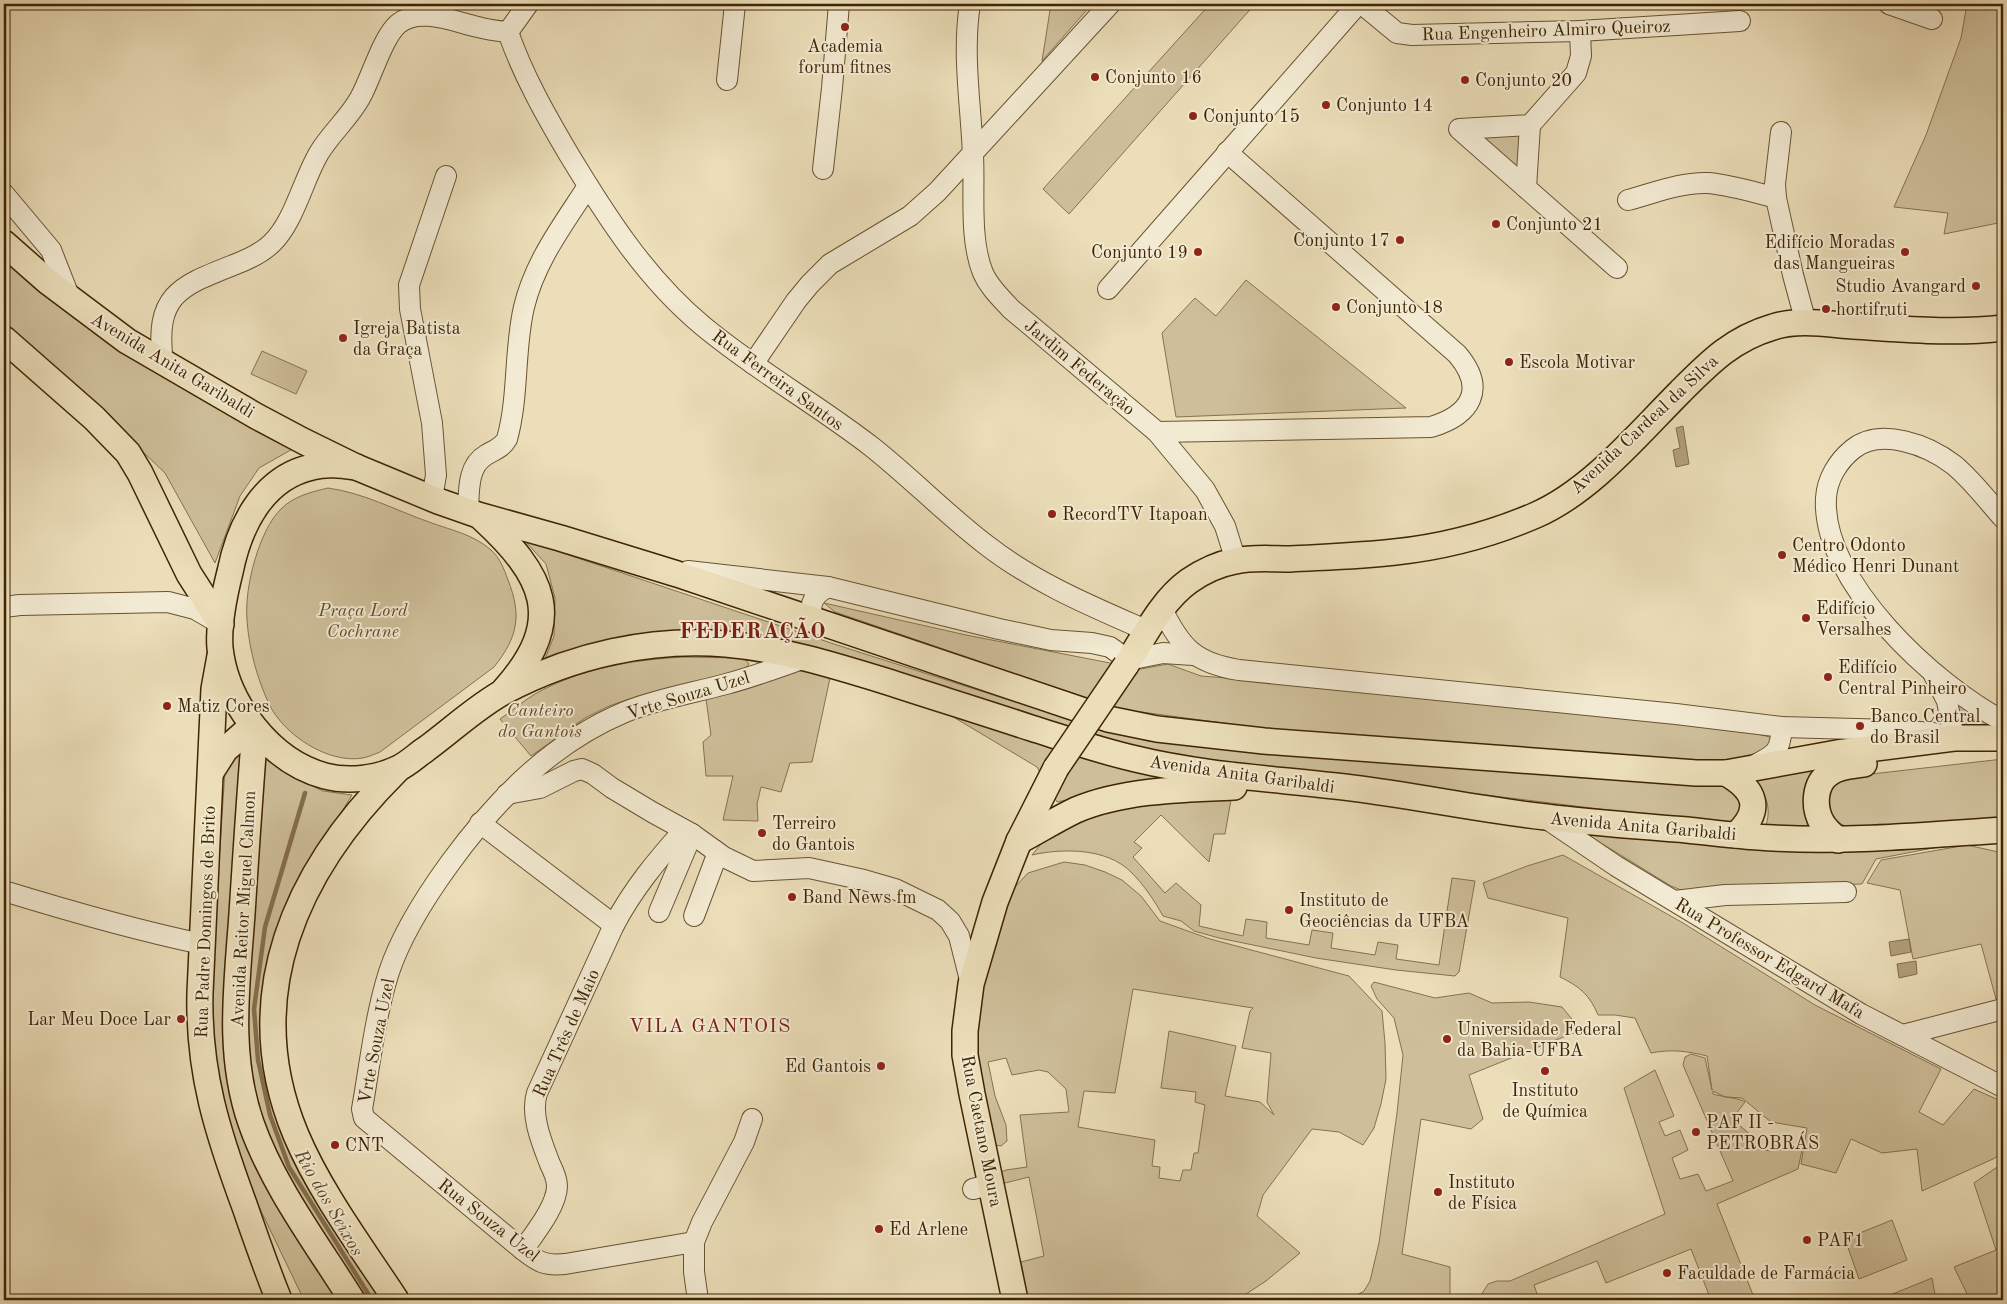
<svg xmlns="http://www.w3.org/2000/svg" width="2007" height="1304" font-family="'Old Standard TT',serif">
<style>
.green{fill:#cebf9a;stroke:#86724f;fill-rule:evenodd}
.water{fill:#b19f7b;stroke:#836e4b}
.lines{fill:none;stroke-linecap:round;stroke-linejoin:round}
.stream{stroke:#836e4b;stroke-width:4.5}
.minor-casing{stroke:#6a5331;stroke-width:22}
.major-casing{stroke:#3f2504;stroke-width:28}
.minor{stroke:#f2ead2;stroke-width:20}
.major{stroke:#ebdeb9;stroke-width:25}
.major-bridge-casing{stroke:#3f2504;stroke-width:28;stroke-linecap:butt}
.major-bridge{stroke:#ebdeb9;stroke-width:25}
.poi-dot{fill:#8f2418;stroke:#f2ead2;stroke-width:2}
.labels{text-anchor:middle;stroke-width:4;stroke-linejoin:round;paint-order:stroke}
.street-label{font-size:18px;fill:#3f2504;stroke:#f2ead2}
.poi-label{font-size:18px;fill:#3f2504;stroke:#f2ead2;text-anchor:start}
.park-label{font-size:18px;font-style:italic;fill:#634c2a;stroke:#f2ead2}
.water-label{font-size:19px;font-style:italic;fill:#614a28;stroke:#f2ead2}
.quarter-label{font-size:20px;letter-spacing:1px;fill:#7a1f14;stroke:#f2ead2}
.district-label{font-size:22px;font-weight:bold;letter-spacing:1px;fill:#7a1f14;stroke:#f2ead2}
</style>
<rect width="100%" height="100%" fill="#ebdeb9"/>
<filter id="stains"><feTurbulence type="fractalNoise" baseFrequency=".004" numOctaves="4"/><feColorMatrix values="0 0 0 0 .2 0 0 0 0 .09 0 0 0 0 .02 0 0 0 .5 -.17"/></filter>
<radialGradient id="worn" r=".72"><stop offset=".6" stop-color="#630" stop-opacity="0"/><stop offset="1" stop-color="#630" stop-opacity=".3"/></radialGradient>
<g class="green">
<polygon points="1051,4 1092,4 1042,61"/>
<polygon points="1210,4 1255,4 1069,214 1043,189"/>
<polygon points="1967,4 2003,4 2003,222 1944,234 1948,213 1894,207 1926,135 1961,38"/>
<polygon points="1522,134 1519,170 1483,136"/>
<polygon points="4,253 296,447 259,468 240,496 215,563 165,473 69,381 4,324"/>
<polygon points="1246,280 1406,408 1176,417 1162,333 1195,298 1216,316"/>
<polygon points="262,351 307,371 296,394 251,374"/>
<path d="M328 488C364 493 395 510 429 522 450 530 473 534 491 550 500 558 504 569 508 580 522 615 518 637 494 667L380 752C375 754 368 757 363 758 328 764 284 735 269 704 257 678 249 649 247 620 245 595 252 565 261 542 266 530 272 518 281 509 294 496 311 492 328 488Z"/>
<polygon points="524,540 834,644 1062,717 1148,741 1328,758 1733,787 1749,810 1730,825 1143,753 730,633 543,664 554,636 555,598 546,564"/>
<polygon points="824,603 966,635 1141,669 1168,664 1201,676 1507,700 1749,732 1774,738 1775,752 1728,767 1312,735 1119,709 835,612"/>
<path d="M684 657 738 658 745 659 749 664 745 669 638 696 609 706 585 718 531 756 500 719C512 711 523 701 535 694 581 668 632 660 684 657Z"/>
<polygon points="799,669 830,678 812,762 790,763 781,792 761,787 757,804 758,821 723,820 733,776 706,776 703,742 711,735 706,699"/>
<polygon points="1950,692 1999,728 1961,728"/>
<polygon points="945,712 1172,779 1057,802 1037,767"/>
<polygon points="243,747 226,1056 339,1300 304,1300 229,1145 209,1019 225,770"/>
<polygon points="266,755 285,773 323,791 352,795 308,867 277,932 276,1110 295,1164 382,1300 365,1300 284,1170 263,1120 249,1064 247,1019"/>
<path d="M2003 759V817C1965 820 1927 824 1889 826 1877 826 1862 829 1850 827 1825 823 1822 790 1843 779 1846 777 1851 777 1854 776Z"/>
<path d="M1821 765C1811 789 1801 803 1809 830L1765 828C1773 807 1765 791 1750 776Z"/>
<path d="M1232 794 1225 834H1214L1209 862 1161 815 1134 842 1142 848 1133 857 1165 893 1176 883 1201 905 1199 926 1243 936 1246 919 1267 922 1266 938 1309 945 1312 930 1333 933 1331 948 1375 955 1378 942 1398 945 1396 959 1439 965 1452 878 1475 881 1459 972 1455 976 1396 970 1316 958 1219 938 1194 931 1181 921 1163 916C1154 900 1144 885 1131 872 1107 848 1063 848 1032 855L1062 818 1099 806Z"/>
<polygon points="1583,832 1954,844 1876,859 1862,884 1681,890 1671,886"/>
<polygon points="1967,845 2003,853 2003,998 1996,999 1981,944 1913,959 1900,890 1867,883 1881,860"/>
<path d="M1563 855 1683 923 1815 1005 1941 1069 1919 1112 1943 1125 1974 1089 2003 1102V1153L1993 1159 1922 1191 1917 1149 1882 1153 1851 1139 1836 1173 1801 1164 1807 1128 1771 1122 1742 1098 1725 1097 1713 1091V1094C1722 1097 1740 1098 1745 1102L1732 1119 1753 1137 1751 1143 1760 1149 1770 1151 1771 1145 1802 1150 1798 1169 1717 1204 1755 1300H1711L1691 1249 1606 1283 1597 1261 1534 1285 1539 1300H1478L1488 1284 1497 1281H1510L1665 1214 1624 1088 1655 1070 1674 1116 1659 1122 1665 1136 1680 1130 1688 1150 1672 1158 1680 1179 1698 1174 1706 1191 1733 1181 1683 1065 1685 1057 1691 1054 1705 1058 1712 1090 1707 1056C1687 1051 1671 1049 1651 1053L1635 1018 1615 1015H1598C1590 995 1579 986 1560 977L1568 918 1488 898 1483 883 1527 866Z"/>
<path d="M1064 862 1085 865 1105 872 1122 880 1141 896 1160 921 1210 939 1349 976 1382 1011 1385 1043 1386 1079 1381 1104 1374 1128 1363 1145 1339 1132 1312 1129 1263 1195 1257 1216 1300 1253 1266 1281 1237 1300H1028L1021 1262 1044 1256 1029 1177 1001 1184 998 1173 1006 1170 1027 1167 1020 1115 1069 1112 1066 1089 1048 1072 1039 1070 1012 1075 1006 1058 988 1062 995 1096 1006 1125 1007 1141 1001 1146 993 1145 980 1101 974 1032 980 999 998 930 1013 889 1028 873ZM1133 989 1253 1008 1250 1011 1242 1048 1271 1053 1267 1102 1274 1115 1260 1102 1225 1096 1236 1046 1169 1031 1161 1088 1196 1092 1195 1102 1205 1105 1198 1153H1194L1191 1170H1183L1180 1181 1159 1178 1160 1167 1152 1166 1155 1140 1078 1127 1084 1091 1115 1093Z"/>
<polygon points="1374,982 1435,998 1469,993 1492,1003 1529,1002 1562,1007 1581,1030 1469,1075 1483,1119 1471,1129 1421,1119 1402,1254 1450,1267 1450,1300 1334,1300 1355,1296 1364,1291 1370,1281 1379,1243 1397,1113 1403,1055 1394,1018 1377,999 1371,986"/>
<polygon points="2003,1163 2003,1295 1991,1300 1970,1300 1954,1267 1996,1250 1974,1183"/>
<polygon points="1892,1220 1907,1260 1859,1279 1845,1239"/>
<polygon points="1932,1278 1936,1300 1878,1300"/>
</g>
<g class="water">
<polygon points="1683,426 1689,464 1676,467 1673,450 1680,448 1676,428"/>
<polygon points="1909,939 1911,952 1891,956 1889,942"/>
<polygon points="1916,961 1917,974 1899,978 1897,964"/>
</g>
<g class="lines">
<polyline class="stream" points="305,793 265,927 254,1009 258,1060 270,1115 289,1167 372,1300"/>
<defs>
<g id="minor">
<path d="M970 4C962 54 971 105 973 156 975 191 969 239 983 273 989 287 1001 298 1011 309L1157 432 1205 490 1225 526 1236 561"/>
<polyline points="1362,4 1397,33 1412,35 1580,31 1740,21"/>
<polyline points="1889,4 1932,19"/>
<polyline points="1580,31 1581,56 1576,73 1530,125 1459,129 1617,268"/>
<path d="M508 32C523 75 545 114 568 153 606 216 646 279 703 326 757 371 818 405 872 447 911 478 946 514 985 544 1035 583 1091 606 1148 631"/>
<polyline points="508,32 528,4"/>
<polyline points="727,80 735,4"/>
<polyline points="1781,132 1775,184 1776,198 1793,275 1806,323"/>
<polyline points="823,169 832,88 839,4"/>
<polyline points="1526,188 1530,125"/>
<polyline points="4,194 51,250 71,301"/>
<path d="M1628 200C1654 193 1681 182 1708 183 1731 185 1754 192 1776 198"/>
<polyline points="1108,289 1358,4"/>
<path d="M163 363C154 294 180 286 236 264 249 259 262 253 272 243 294 222 303 180 319 153 331 133 349 118 360 98 371 79 382 38 398 24 419 6 455 22 478 27 488 30 498 31 508 32"/>
<polyline points="753,364 796,301 810,284 830,264 910,216 937,192 1110,4"/>
<path d="M1157 432 1431 427C1471 415 1487 389 1457 354L1227 152"/>
<polyline points="432,498 436,475 432,423 410,309 409,285 446,176"/>
<path d="M468 512C469 492 467 466 486 455 494 450 502 448 507 439 519 396 514 349 524 307 535 261 563 225 588 186"/>
<path d="M2003 518C1987 500 1972 480 1954 465 1928 445 1881 427 1853 449 1838 461 1827 479 1826 498 1821 582 1936 686 2003 721"/>
<polyline points="688,571 828,587 999,629 1051,640 1092,643 1110,647 1128,660 1163,653 1193,655"/>
<polyline points="4,607 20,605 168,602 195,609 219,623"/>
<path d="M1162 609C1181 648 1195 663 1239 670L1676 714 1782 727 1893 730 1933 733 1954 738 1947 701 1933 673"/>
<path d="M812 618C809 603 814 594 828 587"/>
<path d="M1753 766C1776 754 1780 753 1782 727"/>
<polyline points="507,794 540,788 574,771 582,769 593,774 612,788 652,812 692,834 724,857 753,871 809,868 864,880 895,889 938,910 950,921 959,936 971,984"/>
<polyline points="1544,817 1616,866 1861,1014 2003,1087"/>
<polyline points="480,823 614,925"/>
<path d="M4 891C69 911 135 930 202 944"/>
<polyline points="1675,901 1725,895 1846,892"/>
<polyline points="659,912 692,834"/>
<polyline points="694,916 717,855 714,850"/>
<polyline points="1903,1035 2003,1009"/>
<polyline points="973,1189 992,1184"/>
<path d="M694 1242 565 1264C545 1266 538 1262 523 1250L364 1118 362 1109C370 1064 375 1016 389 972 402 933 426 896 450 863 496 800 551 743 625 712 657 699 693 693 726 684 753 677 779 667 805 658"/>
<path d="M523 1250C534 1234 557 1206 557 1186 557 1179 553 1170 550 1164 542 1143 530 1115 537 1093L614 925C633 889 657 860 684 830"/>
<polyline points="698,1300 694,1272 694,1242 702,1222 744,1142 752,1119"/>
</g>
<g id="major">
<polyline points="4,243 47,281 127,341 256,416 303,441 356,467 438,501 478,515 560,538 677,574 1108,719 1157,729 1264,741 1696,773 1726,773 1837,753 1954,738 2003,738"/>
<polyline points="4,339 94,418 128,453 140,473 189,574 221,624"/>
<path d="M356 467C341 465 327 463 312 467 262 478 239 527 230 572 224 596 218 623 220 648 226 703 270 761 325 776 348 782 377 779 399 768 409 763 417 755 426 749 452 730 477 706 505 691 573 655 650 638 726 644 781 649 833 665 885 681 934 697 983 712 1031 728 1066 739 1100 751 1136 759 1206 776 1280 779 1352 788 1417 796 1481 810 1546 817 1593 823 1640 826 1687 830 1716 833 1745 837 1774 838 1851 842 1927 835 2003 830"/>
<path d="M482 518C544 575 567 620 505 689"/>
<path d="M220 656 214 689 200 993C198 1073 218 1134 245 1207 256 1239 267 1270 279 1300"/>
<path d="M1126 665C1144 637 1161 601 1189 581 1202 572 1219 564 1235 561 1252 557 1272 559 1290 559 1325 557 1360 556 1395 552 1442 547 1492 534 1536 515 1591 491 1638 434 1680 392 1709 363 1732 339 1773 327 1798 319 1827 324 1853 326 1903 329 1953 334 2003 328"/>
<path d="M255 729C250 791 246 852 242 914 237 985 227 1054 251 1123 273 1186 317 1244 352 1300"/>
<polyline points="211,772 225,750 252,726"/>
<path d="M1726 773C1756 790 1763 810 1736 835"/>
<path d="M1838 840C1832 835 1826 830 1822 823 1813 807 1814 783 1830 773 1839 766 1853 766 1864 764"/>
<path d="M1019 841C1038 831 1057 819 1076 810 1123 790 1184 789 1234 787"/>
<path d="M396 1300C362 1248 320 1192 296 1135 238 996 296 870 397 770"/>
<polyline points="1015,1300 972,1094 965,1055 965,1031 971,984 995,902 1019,841 1056,768"/>
</g>
</defs>
<use href="#minor" class="minor-casing"/>
<use href="#major" class="major-casing"/>
<use href="#minor" class="minor"/>
<use href="#major" class="major"/>
<defs>
<polyline id="major-bridge" points="1056,768 1126,665"/>
</defs>
<use href="#major-bridge" class="major-bridge-casing"/>
<use href="#major-bridge" class="major-bridge"/>
</g>
<g class="poi-dot">
<circle cx="845" cy="27" r="5"/>
<circle cx="1095" cy="77" r="5"/>
<circle cx="1465" cy="80" r="5"/>
<circle cx="1326" cy="105" r="5"/>
<circle cx="1193" cy="116" r="5"/>
<circle cx="1496" cy="224" r="5"/>
<circle cx="1400" cy="240" r="5"/>
<circle cx="1198" cy="252" r="5"/>
<circle cx="1905" cy="252" r="5"/>
<circle cx="1976" cy="286" r="5"/>
<circle cx="1336" cy="307" r="5"/>
<circle cx="1826" cy="309" r="5"/>
<circle cx="343" cy="338" r="5"/>
<circle cx="1509" cy="362" r="5"/>
<circle cx="1052" cy="514" r="5"/>
<circle cx="1782" cy="555" r="5"/>
<circle cx="1806" cy="618" r="5"/>
<circle cx="1828" cy="677" r="5"/>
<circle cx="167" cy="706" r="5"/>
<circle cx="1860" cy="726" r="5"/>
<circle cx="762" cy="833" r="5"/>
<circle cx="792" cy="897" r="5"/>
<circle cx="1289" cy="910" r="5"/>
<circle cx="181" cy="1019" r="5"/>
<circle cx="1447" cy="1039" r="5"/>
<circle cx="881" cy="1066" r="5"/>
<circle cx="1545" cy="1071" r="5"/>
<circle cx="1696" cy="1132" r="5"/>
<circle cx="335" cy="1145" r="5"/>
<circle cx="1438" cy="1192" r="5"/>
<circle cx="879" cy="1229" r="5"/>
<circle cx="1807" cy="1240" r="5"/>
<circle cx="1667" cy="1273" r="5"/>
</g>
<g class="labels">
<g class="street-label">
<text transform="translate(1546 30) rotate(-2)" y="6">Rua Engenheiro Almiro Queiroz</text>
<text transform="translate(173 365) rotate(31)" y="6">Avenida Anita Garibaldi</text>
<text transform="translate(1080 367) rotate(40)" y="6">Jardim Federação</text>
<text transform="translate(778 380) rotate(36)" y="6">Rua Ferreira Santos</text>
<text transform="translate(1644 424) rotate(-43)" y="6">Avenida Cardeal da Silva</text>
<text transform="translate(688 695) rotate(-17)" y="6">Vrte Souza Uzel</text>
<text transform="translate(1242 774) rotate(8)" y="6">Avenida Anita Garibaldi</text>
<text transform="translate(1643 826) rotate(5)" y="6">Avenida Anita Garibaldi</text>
<text transform="translate(243 909) rotate(-87)" y="6">Avenida Reitor Miguel Calmon</text>
<text transform="translate(205 922) rotate(-88)" y="6">Rua Padre Domingos de Brito</text>
<text transform="translate(1770 958) rotate(31)" y="6">Rua Professor Edgard Mafa</text>
<text transform="translate(566 1033) rotate(-66)" y="6">Rua Três de Maio</text>
<text transform="translate(376 1041) rotate(-79)" y="6">Vrte Souza Uzel</text>
<text transform="translate(982 1131) rotate(79)" y="6">Rua Caetano Moura</text>
<text transform="translate(489 1220) rotate(38)" y="6">Rua Souza Uzel</text>
</g>
<g class="poi-label">
<text x="845" y="52" text-anchor="middle">Academia<tspan x="845" dy="21">forum fitnes</tspan></text>
<text x="1105" y="83">Conjunto 16</text>
<text x="1475" y="86">Conjunto 20</text>
<text x="1336" y="111">Conjunto 14</text>
<text x="1203" y="122">Conjunto 15</text>
<text x="1506" y="230">Conjunto 21</text>
<text x="1390" y="246" text-anchor="end">Conjunto 17</text>
<text x="1895" y="248" text-anchor="end">Edifício Moradas<tspan x="1895" dy="21">das Mangueiras</tspan></text>
<text x="1188" y="258" text-anchor="end">Conjunto 19</text>
<text x="1966" y="292" text-anchor="end">Studio Avangard</text>
<text x="1346" y="313">Conjunto 18</text>
<text x="1836" y="315">hortifruti</text>
<text x="353" y="334">Igreja Batista<tspan x="353" dy="21">da Graça</tspan></text>
<text x="1519" y="368">Escola Motivar</text>
<text x="1062" y="520">RecordTV Itapoan</text>
<text x="1792" y="551">Centro Odonto<tspan x="1792" dy="21">Médico Henri Dunant</tspan></text>
<text x="1816" y="614">Edifício<tspan x="1816" dy="21">Versalhes</tspan></text>
<text x="1838" y="673">Edifício<tspan x="1838" dy="21">Central Pinheiro</tspan></text>
<text x="177" y="712">Matiz Cores</text>
<text x="1870" y="722">Banco Central<tspan x="1870" dy="21">do Brasil</tspan></text>
<text x="772" y="829">Terreiro<tspan x="772" dy="21">do Gantois</tspan></text>
<text x="802" y="903">Band News fm</text>
<text x="1299" y="906">Instituto de<tspan x="1299" dy="21">Geociências da UFBA</tspan></text>
<text x="171" y="1025" text-anchor="end">Lar Meu Doce Lar</text>
<text x="1457" y="1035">Universidade Federal<tspan x="1457" dy="21">da Bahia-UFBA</tspan></text>
<text x="871" y="1072" text-anchor="end">Ed Gantois</text>
<text x="1545" y="1096" text-anchor="middle">Instituto<tspan x="1545" dy="21">de Química</tspan></text>
<text x="1706" y="1128">PAF II -<tspan x="1706" dy="21">PETROBRÁS</tspan></text>
<text x="345" y="1151">CNT</text>
<text x="1448" y="1188">Instituto<tspan x="1448" dy="21">de Física</tspan></text>
<text x="889" y="1235">Ed Arlene</text>
<text x="1817" y="1246">PAF1</text>
<text x="1677" y="1279">Faculdade de Farmácia</text>
</g>
<g class="park-label">
<text x="363" y="616">Praça Lord<tspan x="363" dy="21">Cochrane</tspan></text>
<text x="540" y="716">Canteiro<tspan x="540" dy="21">do Gantois</tspan></text>
</g>
<g class="water-label">
<text transform="translate(330 1202) rotate(60)" y="7">Rio dos Seixos</text>
</g>
<g class="quarter-label">
<text x="710" y="1032">VILA GANTOIS</text>
</g>
<g class="district-label">
<text x="753" y="638">FEDERAÇÃO</text>
</g>
</g>
<rect width="2007" height="1304" fill="none" stroke="#ebdeb9" stroke-width="20"/>
<rect x="5" y="5" width="1997" height="1294" fill="none" stroke="#3f2504" stroke-width="2.5"/>
<rect x="10" y="10" width="1987" height="1284" fill="none" stroke="#3f2504"/>
<rect width="100%" height="100%" filter="url(#stains)"/>
<rect width="100%" height="100%" fill="url(#worn)"/>
</svg>
